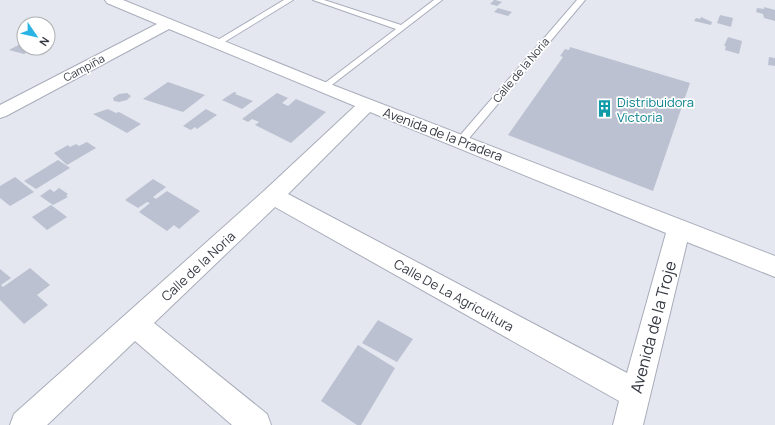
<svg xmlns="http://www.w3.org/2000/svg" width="775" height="425" font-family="Manrope,sans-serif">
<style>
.building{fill:#bbc1d0}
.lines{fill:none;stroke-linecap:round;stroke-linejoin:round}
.service-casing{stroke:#a8adba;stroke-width:2}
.minor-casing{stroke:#a8adba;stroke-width:2}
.service{fill:#fff;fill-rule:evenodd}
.minor{fill:#fff;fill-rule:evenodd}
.labels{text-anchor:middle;stroke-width:3.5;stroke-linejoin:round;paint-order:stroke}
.far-street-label{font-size:11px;fill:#353942;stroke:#fff}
.culture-label{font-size:13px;fill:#0d838f;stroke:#fff;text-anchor:start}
.street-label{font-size:13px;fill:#353942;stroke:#fff}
.near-street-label{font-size:16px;fill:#353942;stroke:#fff}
</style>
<rect width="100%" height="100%" fill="#e4e7f0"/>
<g class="building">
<polygon points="494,0 495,0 502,2 497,6 490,4"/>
<polygon points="764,7 775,10 775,21 764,18 763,14 756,12 757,8 764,9"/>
<polygon points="498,8 512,12 508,16 494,12"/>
<polygon points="720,15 733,18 731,27 717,23"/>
<polygon points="701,17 712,22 711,25 694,21 696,18 700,19"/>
<polygon points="728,37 742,41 739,54 725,50 726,46 724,46"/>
<polygon points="24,42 24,48 36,48 24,54 9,50"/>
<polygon points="570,47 690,83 653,191 508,135 563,57 560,56 565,49 569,50"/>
<polygon points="769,57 775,58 775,66 768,65"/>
<polygon points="168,82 205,95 183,112 143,99"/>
<polygon points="234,92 237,93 235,94 253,101 242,109 222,100"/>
<polygon points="127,93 131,96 127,100 119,102 114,101 113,98 119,94"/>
<polygon points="277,93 288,98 282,103 288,106 296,99 326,112 291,143 255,125 259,122 252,119 248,122 242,119"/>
<polygon points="108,109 116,113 119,112 141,124 127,133 93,114"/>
<polygon points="206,109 217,115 197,129 195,127 191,130 183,126"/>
<polygon points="87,142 96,148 67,165 54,153 68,145 70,147 76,144 79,146"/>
<polygon points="58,160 70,168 36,189 24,181"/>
<polygon points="15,177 34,192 10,206 0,198 0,186"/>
<polygon points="153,179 166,187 153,197 156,199 167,191 200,211 179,229 174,225 167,231 139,212 150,203 147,202 138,208 125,200"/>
<polygon points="59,188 68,194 66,196 68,197 53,205 40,196 50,189 54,192"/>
<polygon points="51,205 67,217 47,230 32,217"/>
<polygon points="30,268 50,285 37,295 48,305 24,324 0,300 0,269 11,278 1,285 3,287"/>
<polygon points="378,320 413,339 397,362 362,343"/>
<polygon points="358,345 395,368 361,425 357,425 321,401"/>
</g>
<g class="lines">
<defs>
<g id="service">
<polygon points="284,0 293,0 218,46 211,44"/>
<polygon points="313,0 324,0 401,25 434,0 442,0 324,91 321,90 321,86 396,29"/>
<polygon points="577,0 585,0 465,143 457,143 456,141 457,139"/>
</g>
<path id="minor" d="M105 0H123L330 84 775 256V277L687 242 643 425H613L619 401 275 207 154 323 267 414 271 425H232L135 341 47 425H10L14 414 265 190 355 106 169 29 6 116 0 118V105L157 24 107 3ZM370 112 666 233 627 373 288 194Z"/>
</defs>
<use href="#service" class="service-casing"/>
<use href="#minor" class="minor-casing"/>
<use href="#service" class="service"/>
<use href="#minor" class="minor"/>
</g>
<defs>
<symbol id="building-bare" viewBox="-9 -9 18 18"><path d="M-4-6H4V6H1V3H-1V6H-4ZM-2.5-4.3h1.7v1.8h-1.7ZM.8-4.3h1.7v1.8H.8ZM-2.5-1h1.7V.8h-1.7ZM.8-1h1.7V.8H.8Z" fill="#0f9aa8" stroke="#fff" stroke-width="2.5" paint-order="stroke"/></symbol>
</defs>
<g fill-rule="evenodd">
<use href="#building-bare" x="592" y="96" width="25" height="25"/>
</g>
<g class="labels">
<g class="far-street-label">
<text transform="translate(84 68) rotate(-28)" y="4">Campiña</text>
<text transform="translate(521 70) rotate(-50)" y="4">Calle de la Noria</text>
</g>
<g class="culture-label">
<text x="617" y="107">Distribuidora<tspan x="617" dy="15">Victoria</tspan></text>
</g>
<g class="street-label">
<text transform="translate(443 134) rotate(21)" y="5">Avenida de la Pradera</text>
<text transform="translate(198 266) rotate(-43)" y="5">Calle de la Noria</text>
<text transform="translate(454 295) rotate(29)" y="5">Calle De La Agricultura</text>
</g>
<g class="near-street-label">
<text transform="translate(653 327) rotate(-75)" y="6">Avenida de la Troje</text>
</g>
</g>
<g transform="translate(36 36) rotate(124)"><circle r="19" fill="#ffffff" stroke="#aeb0b3"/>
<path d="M0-3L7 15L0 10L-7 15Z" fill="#29b4e3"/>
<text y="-6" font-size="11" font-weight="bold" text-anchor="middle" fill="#353942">N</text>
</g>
</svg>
